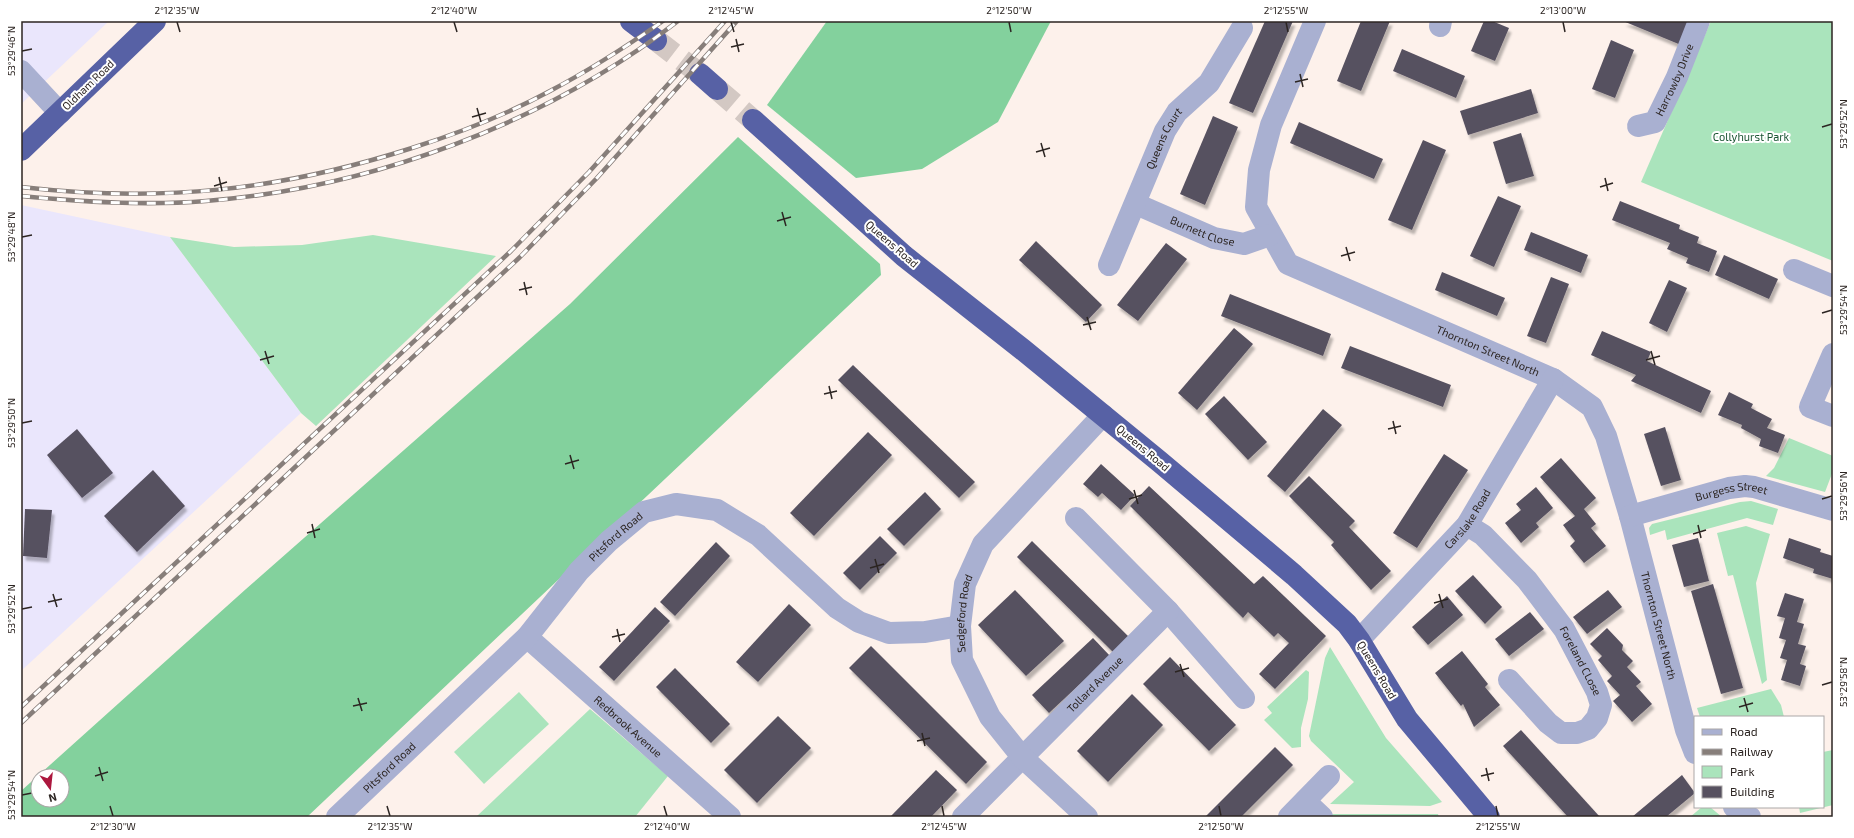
<svg xmlns="http://www.w3.org/2000/svg" width="1854" height="838" font-family="'Exo 2',sans-serif">
<style>
.industrial{fill:#eae6fc}
.green{fill:#aae4bc}
.forest{fill:#83d19d;fill-rule:evenodd}
.building{fill:#575160;filter:url(#shadow)}
.lines{fill:none;stroke-linecap:round;stroke-linejoin:round}
.highway-tunnel{stroke:#d3c8c3;stroke-width:22;stroke-dasharray:22 11;stroke-linecap:butt}
.minor{stroke:#a9b0d1;stroke-width:22}
.highway{stroke:#5761a5;stroke-width:22}
.rail-casing{stroke:#877e7a;stroke-width:4.5}
.rail{stroke:#fff;stroke-width:3;stroke-dasharray:9;stroke-linecap:butt}
.ticks{fill:none;stroke:#2c2522;stroke-width:1.5}
.labels{text-anchor:middle;stroke-width:4;stroke-linejoin:round;paint-order:stroke}
.street-label{font-size:11px;fill:#2c2522;stroke:#fff}
.park-label{font-size:11px;fill:#1a5432;stroke:#fff}
.neatline{fill:none;stroke:#2c2522;stroke-width:1.5}
.ticks-label{font-size:10px;text-anchor:middle;fill:#2c2522}
</style>
<defs>
<filter id="shadow"><feDropShadow dx="2.5" dy="4.5" stdDeviation="1" flood-color="#0004"/></filter>
</defs>
<rect width="100%" height="100%" fill="#fdf1eb"/>
<g class="industrial">
<polygon points="21,21 109,21 21,104"/>
<polygon points="21,205 170,237 301,413 21,671"/>
</g>
<g class="green">
<polygon points="1711,21 1833,21 1833,261 1641,182"/>
<polygon points="373,235 496,256 316,426 301,413 170,237 234,247 302,245"/>
<polygon points="1789,438 1833,456 1833,471 1825,492 1766,476 1774,468"/>
<polygon points="1751,501 1778,509 1773,525 1747,518 1667,540 1665,530 1650,535 1649,528 1652,524 1740,502"/>
<polygon points="1746,526 1770,534 1756,583 1767,680 1762,684 1733,575 1728,576 1717,533"/>
<polygon points="1330,647 1386,738 1442,802 1430,806 1330,804 1354,782 1311,741 1309,736 1325,658"/>
<polygon points="1306,670 1309,672 1308,699 1301,728 1301,747 1292,748 1264,720 1272,713 1267,707"/>
<polygon points="1771,689 1781,705 1784,717 1700,717 1697,708"/>
<polygon points="519,692 549,724 484,784 454,752"/>
<polygon points="590,709 668,776 635,817 476,817"/>
<polygon points="1833,750 1833,805 1800,813 1799,807 1823,807 1823,752"/>
<polygon points="1702,807 1710,807 1722,817 1690,817"/>
<polygon points="1330,814 1438,814 1439,817 1332,817"/>
</g>
<g class="forest">
<polygon points="827,21 1051,21 998,122 922,169 856,178 767,105"/>
<path d="M738 137 880 264 881 275 307 817H21V791L246 589 570 304ZM38 776H62V800H38Z"/>
</g>
<g class="building">
<polygon points="1265,21 1293,21 1253,113 1229,103"/>
<polygon points="1361,21 1390,21 1361,91 1337,81"/>
<polygon points="1484,21 1492,21 1509,28 1495,61 1471,51"/>
<polygon points="1623,21 1685,21 1690,23 1681,45"/>
<polygon points="1611,40 1634,50 1615,98 1592,89"/>
<polygon points="1402,49 1465,76 1456,98 1393,71"/>
<polygon points="1531,89 1538,113 1468,135 1460,111"/>
<polygon points="1213,116 1238,127 1205,205 1180,194"/>
<polygon points="1299,122 1383,159 1374,179 1290,143"/>
<polygon points="1521,133 1534,176 1506,184 1493,142"/>
<polygon points="1423,140 1446,150 1412,230 1388,220"/>
<polygon points="1498,196 1521,206 1494,267 1470,256"/>
<polygon points="1620,201 1680,225 1679,229 1699,237 1697,243 1717,251 1709,272 1686,263 1688,258 1667,249 1670,243 1612,220"/>
<polygon points="1531,232 1588,255 1581,273 1524,250"/>
<polygon points="1036,241 1102,305 1086,322 1019,260"/>
<polygon points="1166,243 1187,259 1138,321 1117,305"/>
<polygon points="1724,255 1778,279 1769,299 1715,275"/>
<polygon points="1442,272 1505,298 1497,316 1435,290"/>
<polygon points="1551,277 1569,284 1546,343 1527,336"/>
<polygon points="1669,280 1687,288 1667,332 1649,323"/>
<polygon points="1230,294 1331,334 1323,356 1221,316"/>
<polygon points="1234,328 1253,344 1197,410 1178,393"/>
<polygon points="1602,331 1651,352 1647,361 1711,391 1701,413 1631,381 1636,375 1591,355"/>
<polygon points="1350,346 1451,385 1443,407 1341,368"/>
<polygon points="853,365 975,482 959,498 838,380"/>
<polygon points="1729,392 1753,404 1751,408 1772,419 1767,428 1785,435 1778,453 1759,446 1761,439 1741,428 1742,425 1718,415"/>
<polygon points="1224,396 1267,442 1248,460 1205,414"/>
<polygon points="1323,409 1342,425 1285,492 1267,476"/>
<polygon points="1665,427 1681,480 1661,486 1644,434"/>
<polygon points="77,429 113,473 82,498 47,455"/>
<polygon points="868,432 892,455 814,536 790,513"/>
<polygon points="1444,454 1468,470 1417,548 1393,533"/>
<polygon points="1561,458 1596,498 1584,509 1596,524 1591,528 1606,546 1584,563 1570,546 1575,541 1563,525 1575,516 1540,477"/>
<polygon points="1101,464 1135,495 1121,510 1102,493 1098,497 1083,484"/>
<polygon points="153,470 185,506 137,552 104,516"/>
<polygon points="1309,476 1355,521 1349,527 1391,571 1371,590 1331,545 1334,542 1289,496"/>
<polygon points="1149,486 1254,584 1263,576 1326,636 1275,689 1259,674 1289,643 1278,633 1274,637 1248,612 1243,618 1130,506"/>
<polygon points="1536,487 1553,508 1536,523 1539,527 1521,543 1505,523 1521,510 1516,504"/>
<polygon points="925,492 941,509 904,546 887,529"/>
<polygon points="25,509 52,510 47,558 23,556"/>
<polygon points="880,536 897,553 860,590 843,573"/>
<polygon points="1698,538 1709,581 1684,587 1672,545"/>
<polygon points="1789,538 1821,549 1820,552 1833,556 1833,579 1813,573 1814,569 1783,558"/>
<polygon points="1032,541 1130,638 1115,654 1017,557"/>
<polygon points="716,542 730,556 675,616 660,602"/>
<polygon points="1473,575 1502,607 1485,624 1455,591"/>
<polygon points="1713,584 1743,688 1721,694 1691,591"/>
<polygon points="1015,590 1064,641 1026,676 978,625"/>
<polygon points="1608,590 1622,607 1587,634 1573,617"/>
<polygon points="1785,593 1804,599 1797,622 1804,624 1798,644 1806,646 1800,664 1806,666 1800,686 1781,680 1787,660 1780,658 1786,640 1779,638 1785,618 1777,616"/>
<polygon points="1447,596 1463,615 1428,645 1412,627"/>
<polygon points="789,604 811,625 758,682 736,662"/>
<polygon points="655,607 670,621 614,681 599,667"/>
<polygon points="1530,612 1544,629 1509,656 1495,639"/>
<polygon points="1607,628 1623,645 1622,650 1633,661 1627,667 1641,682 1636,686 1652,704 1632,722 1613,701 1620,695 1607,681 1612,676 1598,660 1602,656 1590,644"/>
<polygon points="1093,638 1110,656 1049,713 1032,695"/>
<polygon points="871,646 987,762 966,784 849,668"/>
<polygon points="1462,651 1488,684 1485,687 1500,705 1474,727 1463,704 1461,706 1435,673"/>
<polygon points="1170,657 1236,725 1209,751 1143,684"/>
<polygon points="675,668 730,724 711,743 656,687"/>
<polygon points="1132,694 1163,725 1108,782 1077,751"/>
<polygon points="778,716 811,748 757,803 724,770"/>
<polygon points="1521,730 1600,817 1568,817 1503,746"/>
<polygon points="1275,747 1293,765 1241,817 1205,817"/>
<polygon points="936,770 957,790 931,817 890,817"/>
<polygon points="1682,775 1695,793 1666,817 1632,817"/>
</g>
<g class="lines">
<g class="highway-tunnel">
<polyline points="656,40 700,74"/>
<polyline points="717,89 753,120"/>
</g>
<g class="minor">
<path id="s1" d="M1315 21 1271 125 1259 170 1256 207 1288 264 1553 379 1592 407 1606 436 1630 516 1686 730 1695 753"/>
<polyline points="1440,26 1441,21"/>
<polyline points="21,71 60,113"/>
<path id="s2" d="M1638 126 1655 122 1677 77 1699 21"/>
<path id="s3" d="M1136 204 1214 238 1244 244 1270 235"/>
<path id="s4" d="M1109 265 1165 131 1177 112 1209 83 1242 28"/>
<polyline points="1794,270 1833,286"/>
<polyline points="1833,354 1810,407 1833,416"/>
<path id="s5" d="M1630 516 1729 488 1745 486 1754 487 1833 510"/>
<path id="s6" d="M1467 525 1483 535 1527 580 1564 629 1597 692 1601 705 1597 718 1588 729 1577 733H1561L1548 723 1509 680"/>
<polyline points="1168,611 1244,698"/>
<path id="s7" d="M527 637 730 817"/>
<path id="s8" d="M1359 640 1467 525 1553 379"/>
<polyline points="1305,801 1322,817"/>
<polyline points="1734,807 1738,811 1750,817"/>
<path id="s9" d="M337 817 527 637 579 571 609 541 644 512 676 504 717 510 758 535 837 608 859 622 889 633 925 632 960 626"/>
<path id="s10" d="M963 817 1168 611 1076 518"/>
<path id="s11" d="M1087 817 1022 757 990 717 962 660 960 626 965 584 983 544 1103 415"/>
<polyline points="1289,817 1329,776"/>
</g>
<g class="highway">
<polyline points="631,21 656,40"/>
<polyline points="700,74 717,89"/>
<polyline points="753,120 904,256 1022,349 1160,462 1294,575 1347,624 1359,640 1407,719 1489,817"/>
<polyline points="21,150 155,21"/>
</g>
<defs>
<g id="rail">
<path d="M21 187C160 203 278 191 412 148 459 133 506 115 550 91 590 70 627 46 663 21"/>
<path d="M21 196C83 202 145 206 206 201 372 188 546 123 678 21"/>
<polyline points="21,707 511,251 589,172 725,21"/>
<polyline points="21,723 520,257 596,179 737,21"/>
</g>
</defs>
<use href="#rail" class="rail-casing"/>
<use href="#rail" class="rail"/>
</g>
<path class="ticks" d="M177 22 180 32M454 22 457 32M731 22 734 32M1009 22 1011 32M1286 22 1288 32M1563 22 1565 32M736 39 739 52M731 47 744 44M22 51 32 49M1300 74 1303 87M1295 82 1308 79M477 108 481 122M472 117 486 113M1822 127 1832 124M1041 143 1045 157M1036 152 1050 148M219 177 222 191M1605 178 1608 191M214 186 227 182M1600 187 1613 183M782 212 786 226M777 221 791 217M22 237 32 235M1346 247 1350 261M1341 256 1355 252M524 282 527 295M519 290 532 287M1822 313 1832 310M1087 317 1091 330M1083 325 1096 322M265 351 269 364M1651 351 1655 365M260 360 274 356M1646 360 1660 356M829 386 832 399M824 394 837 391M1393 421 1396 434M22 423 32 421M1388 429 1401 426M570 455 574 469M565 464 579 460M1134 490 1138 504M1129 499 1142 495M1822 499 1832 496M312 524 315 538M1698 525 1701 538M307 533 320 529M1693 534 1706 530M875 559 879 573M870 568 884 564M53 594 57 607M1439 594 1443 608M48 602 62 599M1434 603 1448 599M22 609 32 607M617 629 620 642M612 637 625 634M1180 664 1184 677M1175 672 1189 668M1822 685 1832 682M358 698 362 711M1744 698 1748 712M353 706 367 703M1739 707 1753 703M922 733 925 746M917 741 930 738M99 767 103 781M1486 768 1489 781M95 776 108 772M1481 776 1494 773M22 795 32 793M110 806 113 816M387 806 390 816M664 806 667 816M942 806 944 816M1219 806 1221 816M1496 806 1498 816"/>
<g class="labels">
<g class="street-label">
<text dy="4" stroke="none"><textPath href="#s2" startOffset="64">Harrowby Drive</textPath></text>
<text transform="translate(88 85) rotate(-44)" y="4">Oldham Road</text>
<text dy="4" stroke="none"><textPath href="#s4" startOffset="138">Queens Court</textPath></text>
<text dy="4" stroke="none"><textPath href="#s3" startOffset="72">Burnett Close</textPath></text>
<text transform="translate(892 244) rotate(41)" y="4">Queens Road</text>
<text dy="4" stroke="none"><textPath href="#s1" startOffset="480">Thornton Street North</textPath></text>
<text transform="translate(1143 448) rotate(40)" y="4">Queens Road</text>
<text dy="4" stroke="none"><textPath href="#s5" startOffset="105">Burgess Street</textPath></text>
<text dy="4" stroke="none"><textPath href="#s8" startOffset="163">Carslake Road</textPath></text>
<text dy="4" stroke="none"><textPath href="#s9" startOffset="396">Pitsford Road</textPath></text>
<text dy="4" stroke="none"><textPath href="#s11" startOffset="250">Sedgeford Road</textPath></text>
<text dy="4" stroke="none"><textPath href="#s1" startOffset="828">Thornton Street North</textPath></text>
<text dy="4" stroke="none"><textPath href="#s6" startOffset="179">Foreland CLose</textPath></text>
<text transform="translate(1377 670) rotate(59)" y="4">Queens Road</text>
<text dy="4" stroke="none"><textPath href="#s10" startOffset="187">Tollard Avenue</textPath></text>
<text dy="4" stroke="none"><textPath href="#s7" startOffset="135">Redbrook Avenue</textPath></text>
<text dy="4" stroke="none"><textPath href="#s9" startOffset="72">Pitsford Road</textPath></text>
</g>
<g class="park-label">
<text x="1751" y="141">Collyhurst Park</text>
</g>
</g>
<rect width="1854" height="838" fill="none" stroke="#ffffff" stroke-width="44"/>
<rect x="1694" y="716" width="130" height="92" fill="#ffffff" stroke="#aba8a7"/>
<rect x="1702" y="729" width="20" height="6" fill="#a9b0d1" stroke="#aba8a7"/>
<text x="1730" y="736" font-size="12" fill="#2c2522">Road</text>
<rect x="1702" y="749" width="20" height="6" fill="#877e7a" stroke="#aba8a7"/>
<text x="1730" y="756" font-size="12" fill="#2c2522">Railway</text>
<rect x="1702" y="766" width="20" height="12" fill="#aae4bc" stroke="#aba8a7"/>
<text x="1730" y="776" font-size="12" fill="#2c2522">Park</text>
<rect x="1702" y="786" width="20" height="12" fill="#575160" stroke="#aba8a7"/>
<text x="1730" y="796" font-size="12" fill="#2c2522">Building</text>
<g transform="translate(50 788) rotate(165)"><circle r="19" fill="#ffffff" stroke="#aba8a7"/>
<path d="M0-3L7 15L0 10L-7 15Z" fill="#ac173e"/>
<text y="-6" font-size="11" font-weight="bold" text-anchor="middle" fill="#2c2522">N</text>
</g>
<rect x="22" y="22" width="1810" height="794" class="neatline"/>
<g class="ticks-label">
<text x="177" y="14">2°12'35"W</text>
<text x="454" y="14">2°12'40"W</text>
<text x="731" y="14">2°12'45"W</text>
<text x="1009" y="14">2°12'50"W</text>
<text x="1286" y="14">2°12'55"W</text>
<text x="1563" y="14">2°13'00"W</text>
<text transform="translate(11 51) rotate(-90)" y="4">53°29'46"N</text>
<text transform="translate(1843 124) rotate(-90)" y="4">53°29'52"N</text>
<text transform="translate(11 237) rotate(-90)" y="4">53°29'48"N</text>
<text transform="translate(1843 310) rotate(-90)" y="4">53°29'54"N</text>
<text transform="translate(11 423) rotate(-90)" y="4">53°29'50"N</text>
<text transform="translate(1843 496) rotate(-90)" y="4">53°29'56"N</text>
<text transform="translate(11 609) rotate(-90)" y="4">53°29'52"N</text>
<text transform="translate(1843 682) rotate(-90)" y="4">53°29'58"N</text>
<text transform="translate(11 795) rotate(-90)" y="4">53°29'54"N</text>
<text x="113" y="830">2°12'30"W</text>
<text x="390" y="830">2°12'35"W</text>
<text x="667" y="830">2°12'40"W</text>
<text x="944" y="830">2°12'45"W</text>
<text x="1221" y="830">2°12'50"W</text>
<text x="1498" y="830">2°12'55"W</text>
</g>
</svg>
